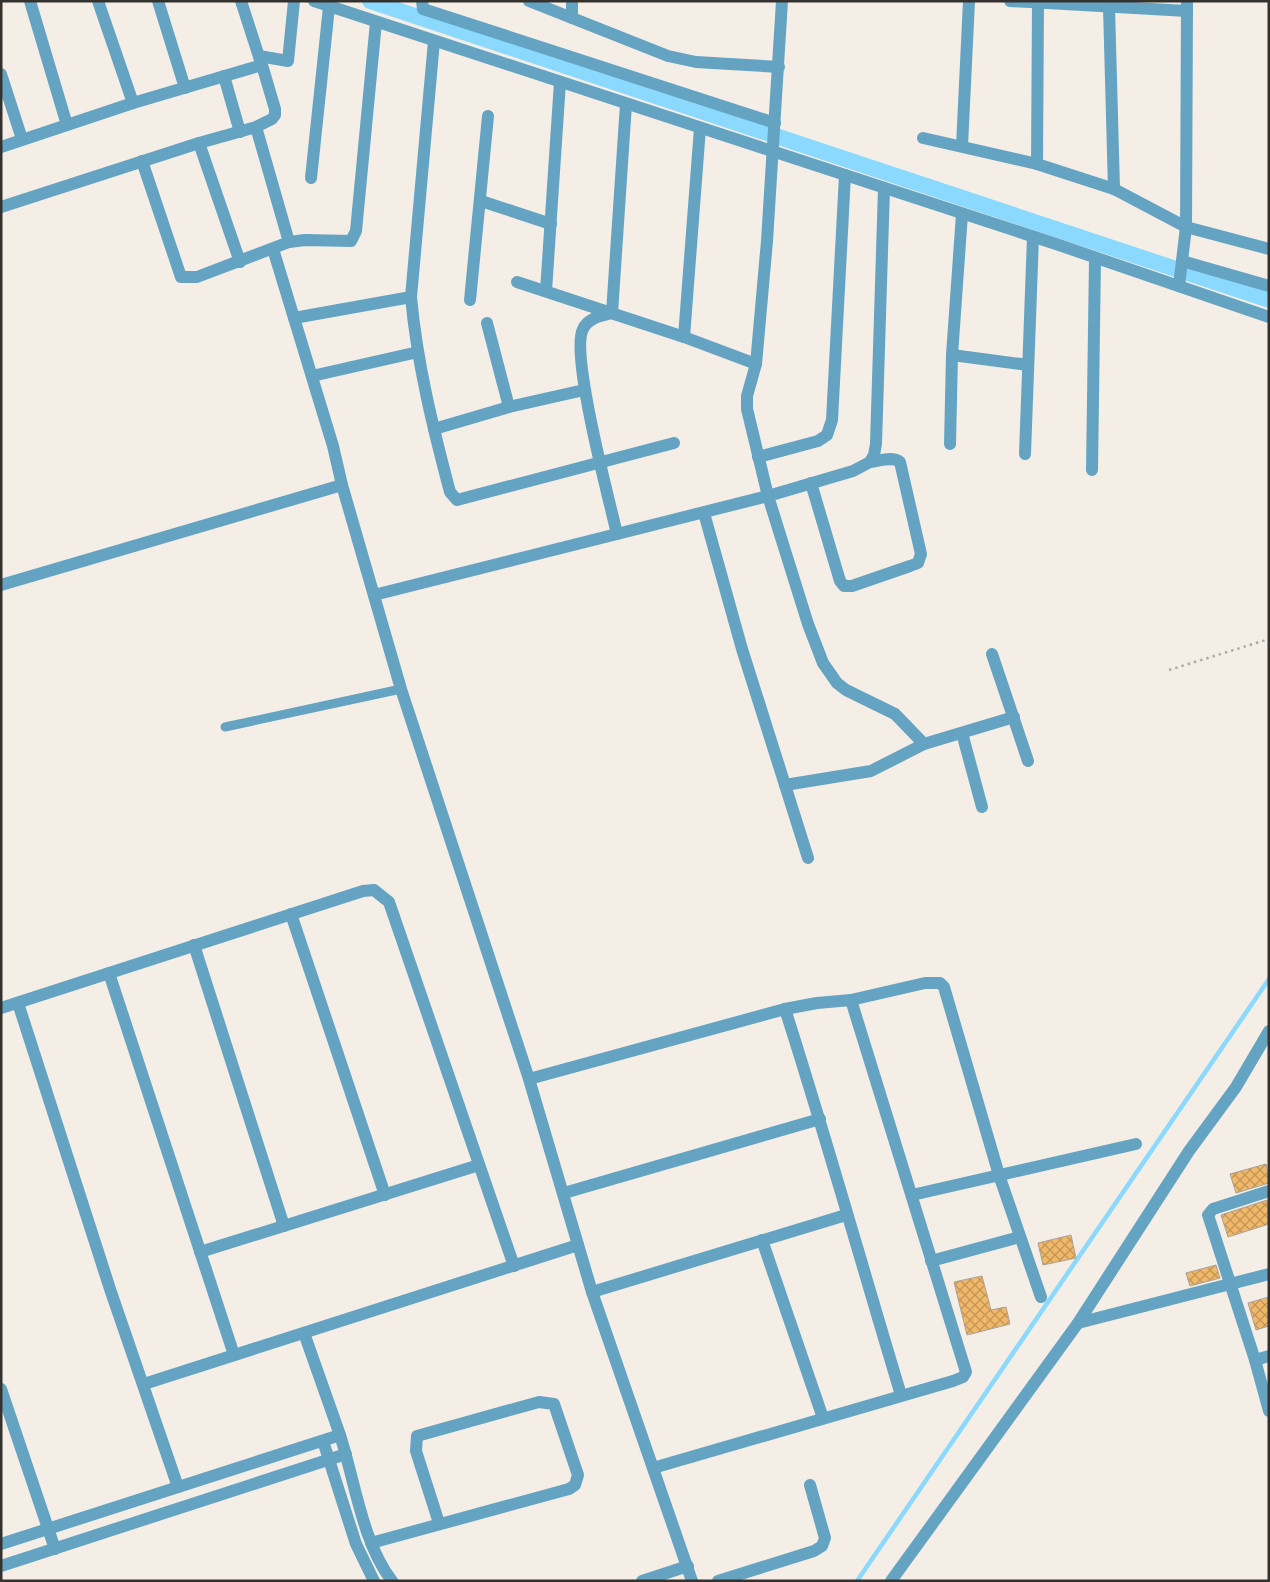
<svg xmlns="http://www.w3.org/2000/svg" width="1270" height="1582" font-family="Quicksand,sans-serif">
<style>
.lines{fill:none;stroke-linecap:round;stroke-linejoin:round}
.stream{stroke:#8bd9fe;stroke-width:4.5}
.canal{stroke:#8bd9fe;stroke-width:16}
.building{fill:url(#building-cross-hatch);stroke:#a8a29c}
.path{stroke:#afaaa5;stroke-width:2.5;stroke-dasharray:2.5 4;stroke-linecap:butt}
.lane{stroke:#64a4c2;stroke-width:9}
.street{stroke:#64a4c2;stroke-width:12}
</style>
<defs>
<pattern id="building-cross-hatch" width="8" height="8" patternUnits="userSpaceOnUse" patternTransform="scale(1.25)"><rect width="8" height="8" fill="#f0b869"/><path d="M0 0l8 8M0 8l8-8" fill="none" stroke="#c39657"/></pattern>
</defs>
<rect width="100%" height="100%" fill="#f4eee7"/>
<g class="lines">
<polyline class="stream" points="857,1581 1269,979"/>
<polyline class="canal" points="370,1 1269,300"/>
</g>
<g class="building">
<polygon points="1266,1164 1269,1183 1236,1193 1230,1174"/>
<polygon points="1267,1200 1269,1224 1228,1237 1221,1215"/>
<polygon points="1071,1235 1076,1258 1043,1265 1038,1243"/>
<polygon points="1216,1265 1220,1278 1190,1286 1186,1273"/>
<polygon points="982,1276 991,1310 1006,1307 1010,1324 967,1335 954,1282"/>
<polygon points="1269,1297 1269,1326 1256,1330 1248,1303"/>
</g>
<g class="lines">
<polyline class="path" points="1169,670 1269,639"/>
<polyline class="lane" points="225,727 401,689"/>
<g class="street">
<polyline points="30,1 67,125"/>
<polyline points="98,1 133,103"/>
<polyline points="158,1 185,88"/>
<polyline points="241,1 261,63"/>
<polyline points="314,1 1056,244 1269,317"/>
<polyline points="422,1 423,9 775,123"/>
<polyline points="529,1 668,56 696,62 779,67"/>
<polyline points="782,1 767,241 756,364 747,396 747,409 768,496 808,624 823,663 837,683 846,690 895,714 924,744 1014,717"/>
<polyline points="1010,1 1187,11"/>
<polyline points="1187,1 1186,227 1269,249"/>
<polyline points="572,18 572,1"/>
<polyline points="259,56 288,61 294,1"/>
<polyline points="1,74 22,139"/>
<polyline points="224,76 240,132"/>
<polyline points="256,127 289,242"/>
<polyline points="923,138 1037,164 1114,189 1109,7"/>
<polyline points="199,143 240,262"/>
<polyline points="962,146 969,1"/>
<polyline points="1,147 133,103 262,65 275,109 275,115 272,119 256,127 199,143 1,207"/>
<polyline points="142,161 181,277 197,277 289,242 305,240 351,241 356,231 376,22"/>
<polyline points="1037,164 1038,2"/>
<polyline points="311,178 329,7"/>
<polyline points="1114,189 1186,227 1179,286"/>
<polyline points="481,201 551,224"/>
<polyline points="273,249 333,446 342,485 401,689 529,1079 592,1292 692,1581"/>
<polyline points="1182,261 1269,286"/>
<polyline points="517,282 684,337 756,364"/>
<polyline points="546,291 560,82"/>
<polyline points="411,297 434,41"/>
<polyline points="470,300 488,116"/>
<path d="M294 318 411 297C417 363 433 428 450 492L457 500 674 443"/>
<polyline points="487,323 509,407"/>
<polyline points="684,337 700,128"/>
<polyline points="952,355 1028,365"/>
<polyline points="312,376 418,352"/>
<polyline points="434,429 509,407 584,390"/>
<polyline points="950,444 952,355 962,214"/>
<polyline points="1025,454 1033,237"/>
<polyline points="758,457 818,441 827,435 832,420 845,175"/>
<polyline points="1092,470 1095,258"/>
<path d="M811 483 840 581 844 586H852L910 566 918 563 921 554 900 462C892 456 880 461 870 462"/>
<polyline points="704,513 742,649 785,785 871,771 924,744"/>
<path d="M617 534C609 499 570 353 583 329 588 318 601 316 612 313L626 104"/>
<polyline points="1,585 342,485"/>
<polyline points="374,595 768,496 853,471 870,462 874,455 876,444 884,188"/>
<polyline points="992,654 1028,761"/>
<polyline points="962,733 982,807"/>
<polyline points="785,785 808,858"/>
<polyline points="291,914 385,1195"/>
<polyline points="194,945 284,1226"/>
<polyline points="109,973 234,1355"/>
<polyline points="18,1003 110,1289 178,1487"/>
<polyline points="1,1008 363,891 374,890 389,902 514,1266"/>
<polyline points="785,1009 817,1003 851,1000 925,983 940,983 944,987 999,1175 1041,1297"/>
<path d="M529 1079 785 1009C826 1137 862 1266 901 1395"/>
<polyline points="1269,1191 1213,1209 1208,1215 1255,1360 1269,1411"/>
<polyline points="564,1193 820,1119"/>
<polyline points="912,1195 1136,1144"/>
<polyline points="762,1240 823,1418"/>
<polyline points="200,1252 479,1165"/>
<polyline points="931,1261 1020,1237"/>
<polyline points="592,1292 846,1215"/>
<polyline points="1078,1323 1269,1274"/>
<polyline points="304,1333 340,1435"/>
<polyline points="1255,1360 1269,1356"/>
<polyline points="144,1384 578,1245"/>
<polyline points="1,1389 55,1549"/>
<polyline points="323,1441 356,1544 374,1581"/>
<polyline points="653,1468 953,1381 963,1377 966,1372 851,1000"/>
<polyline points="371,1543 569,1489 575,1485 578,1475 554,1404 539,1402 417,1436 416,1451 439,1523"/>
<path d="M1 1544 340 1435C355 1481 362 1542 392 1581"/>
<polyline points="1,1566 346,1454"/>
<polyline points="642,1581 688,1566"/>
<polyline points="718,1581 814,1551 822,1546 825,1538 810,1485"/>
<polyline points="891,1581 1078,1323 1189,1151 1236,1087 1269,1031"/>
</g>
</g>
<rect width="1270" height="1582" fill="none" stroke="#34322f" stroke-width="5"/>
</svg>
